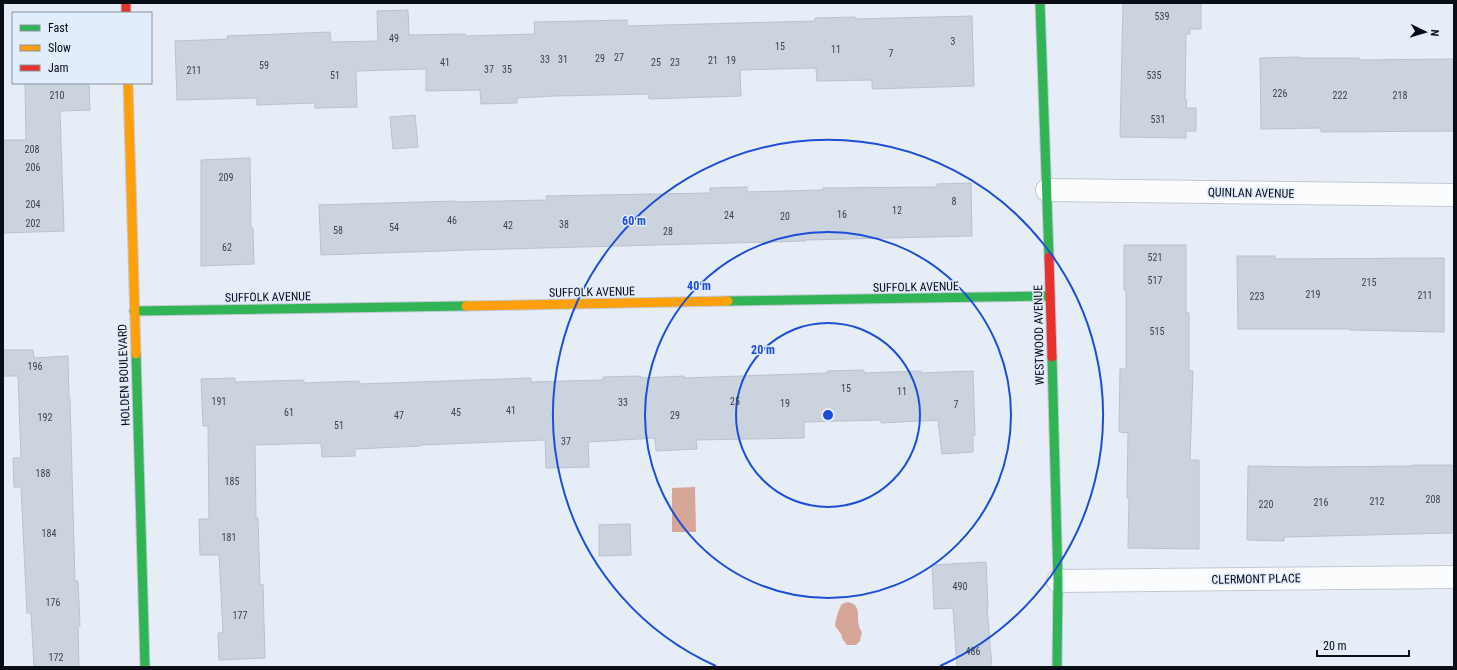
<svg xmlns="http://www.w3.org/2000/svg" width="1457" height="670" font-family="'Roboto Condensed',sans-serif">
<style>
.water{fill:#d6a699}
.building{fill:#cbd3de;stroke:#bcc2cc}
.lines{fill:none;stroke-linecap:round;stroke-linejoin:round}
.street-casing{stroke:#c2c8d2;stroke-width:24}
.fast-casing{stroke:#c2c8d2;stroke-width:11}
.slow-casing{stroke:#c2c8d2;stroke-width:11}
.jam-casing{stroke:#c2c8d2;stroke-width:11}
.street{stroke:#fbfcfe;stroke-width:22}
.fast{stroke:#30b455;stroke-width:9}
.slow{stroke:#ff9f0a;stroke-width:9}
.jam{stroke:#e5322d;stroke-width:9}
.ring{fill:none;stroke:#1d4ed8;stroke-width:2}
.labels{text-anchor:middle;stroke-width:3;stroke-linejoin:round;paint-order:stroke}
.number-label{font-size:10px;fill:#3d434c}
.street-label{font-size:12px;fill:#080d16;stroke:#e1ecfd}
.centre{fill:#1d4ed8;stroke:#e1ecfd;stroke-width:2}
.ring-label{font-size:12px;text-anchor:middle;font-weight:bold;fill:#1d4ed8;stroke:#e1ecfd;stroke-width:3;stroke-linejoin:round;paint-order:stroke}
</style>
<rect width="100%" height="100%" fill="#e7edf7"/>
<g class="water">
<polygon points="695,487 696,532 672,532 672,488"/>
<path d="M848 602C865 606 853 620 862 632L860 641 856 645H847L843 640 841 634 835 626C835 622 839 607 842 604 843 603 846 603 848 602Z"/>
</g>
<g class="building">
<polygon points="1123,3 1201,3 1201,29 1190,29 1190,34 1186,34 1185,100 1187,100 1186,108 1196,108 1196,131 1186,131 1186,138 1120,137"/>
<polygon points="408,10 409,35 465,34 465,36 535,34 534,22 627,20 627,26 815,21 815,18 855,17 855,19 972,16 974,86 872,89 872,80 817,81 816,68 740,70 741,96 649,99 648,94 555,96 517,98 517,103 481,104 480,90 426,91 426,69 356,71 357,107 315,108 315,103 257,105 257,98 177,100 175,41 228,39 227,36 330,32 331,42 378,41 377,11"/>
<polygon points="1299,57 1299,58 1359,58 1359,60 1454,59 1454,131 1321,132 1321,128 1261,129 1260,58"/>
<polygon points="25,83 89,83 90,110 60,111 64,231 3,233 3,140 26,140"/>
<polygon points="415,115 418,147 393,149 390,117"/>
<polygon points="250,158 251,228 253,228 254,264 201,266 201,160"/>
<polygon points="971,183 972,236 805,240 805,241 470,250 321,255 319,205 455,201 455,202 547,200 546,196 710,193 710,188 747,187 747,192 823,190 823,188 937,187 937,184"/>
<polygon points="1124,245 1186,245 1186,313 1189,313 1189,371 1193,371 1190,460 1199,460 1199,549 1128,548 1129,498 1127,498 1128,433 1119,432 1120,369 1126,369 1126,290 1124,290"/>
<polygon points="1237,256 1275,256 1275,259 1444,258 1444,332 1350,330 1350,329 1238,329"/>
<polygon points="3,350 33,350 34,358 68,356 69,399 70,399 75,581 78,581 80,626 78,626 79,667 34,667 31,613 27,613 21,487 14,487 13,458 21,458 18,376 3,376"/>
<polygon points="864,370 864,373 921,371 921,373 973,371 975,435 973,435 973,452 942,454 938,420 881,423 881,420 804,422 804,438 696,440 697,449 656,451 655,438 588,442 589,467 546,468 545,440 420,445 420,446 355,449 355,456 322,457 321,443 255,445 256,518 258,518 260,585 263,584 265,658 219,660 218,633 223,633 219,555 200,555 199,519 209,519 208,426 203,426 201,379 235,378 235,382 304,380 304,383 359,381 359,384 531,378 531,382 603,380 603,377 641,376 641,378 684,376 684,378 827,373 827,371"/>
<polygon points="1413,465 1452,465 1452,533 1284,537 1284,541 1247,540 1248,466 1309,467 1413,466"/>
<polygon points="630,524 631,555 599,556 599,525"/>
<polygon points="986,562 988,606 987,607 992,667 957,667 953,608 934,609 932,565"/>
</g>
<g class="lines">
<defs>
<g id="street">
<polyline points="1047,190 1454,195"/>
<polyline points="1058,581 1454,577"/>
</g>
<g id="fast">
<polyline points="1040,3 1049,257"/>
<polyline points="728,301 1050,296"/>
<polyline points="134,311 466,306"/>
<polyline points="136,354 145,667"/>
<polyline points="1052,357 1058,581 1057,667"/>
</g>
<g id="slow">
<polyline points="128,83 136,354"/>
<polyline points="466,306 728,301"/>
</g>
<g id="jam">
<polyline points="126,3 126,13"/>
<polyline points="1049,257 1052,357"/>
</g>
</defs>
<use href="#street" class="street-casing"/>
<use href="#fast" class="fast-casing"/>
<use href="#slow" class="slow-casing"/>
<use href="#jam" class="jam-casing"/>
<use href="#street" class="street"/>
<use href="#fast" class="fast"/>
<use href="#slow" class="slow"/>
<use href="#jam" class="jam"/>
</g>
<g class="ring">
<circle cx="828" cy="415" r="92"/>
<circle cx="828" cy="415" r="183"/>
<path d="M716 666A275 275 0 1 1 940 666"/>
</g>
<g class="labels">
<g class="number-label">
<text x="1162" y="20">539</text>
<text x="394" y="42">49</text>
<text x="953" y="45">3</text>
<text x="780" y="50">15</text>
<text x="836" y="53">11</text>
<text x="891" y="57">7</text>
<text x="619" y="61">27</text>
<text x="600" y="62">29</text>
<text x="545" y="63">33</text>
<text x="563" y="63">31</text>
<text x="713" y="64">21</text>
<text x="731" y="64">19</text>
<text x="445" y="66">41</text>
<text x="656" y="66">25</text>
<text x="675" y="66">23</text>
<text x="264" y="69">59</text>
<text x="489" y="73">37</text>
<text x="507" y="73">35</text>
<text x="194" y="74">211</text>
<text x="335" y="79">51</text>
<text x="1154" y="79">535</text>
<text x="1280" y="97">226</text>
<text x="57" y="99">210</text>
<text x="1340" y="99">222</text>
<text x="1400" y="99">218</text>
<text x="1158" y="123">531</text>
<text x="32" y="153">208</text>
<text x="33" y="171">206</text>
<text x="226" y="181">209</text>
<text x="954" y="205">8</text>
<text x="33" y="208">204</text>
<text x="897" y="214">12</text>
<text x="842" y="218">16</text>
<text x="729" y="219">24</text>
<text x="785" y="220">20</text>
<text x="452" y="224">46</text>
<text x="33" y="227">202</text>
<text x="564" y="228">38</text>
<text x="508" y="229">42</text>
<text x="394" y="231">54</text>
<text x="338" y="234">58</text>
<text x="668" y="235">28</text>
<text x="227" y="251">62</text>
<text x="1155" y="261">521</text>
<text x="1155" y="284">517</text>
<text x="1369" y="286">215</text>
<text x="1313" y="298">219</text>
<text x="1425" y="299">211</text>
<text x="1257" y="300">223</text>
<text x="1157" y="335">515</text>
<text x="35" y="370">196</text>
<text x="846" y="392">15</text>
<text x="902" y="395">11</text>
<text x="219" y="405">191</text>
<text x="735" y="405">25</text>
<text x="623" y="406">33</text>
<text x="785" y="407">19</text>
<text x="956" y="408">7</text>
<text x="511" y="414">41</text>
<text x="289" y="416">61</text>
<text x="456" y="416">45</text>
<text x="399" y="419">47</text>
<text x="675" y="419">29</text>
<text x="45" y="421">192</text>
<text x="339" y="429">51</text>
<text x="566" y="445">37</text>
<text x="43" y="477">188</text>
<text x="232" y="485">185</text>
<text x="1433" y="503">208</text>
<text x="1377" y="505">212</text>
<text x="1321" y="506">216</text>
<text x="1266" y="508">220</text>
<text x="49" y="537">184</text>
<text x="229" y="541">181</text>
<text x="960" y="590">490</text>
<text x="53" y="606">176</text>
<text x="240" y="619">177</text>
<text x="973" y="655">486</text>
<text x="56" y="661">172</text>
</g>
<g class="street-label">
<text transform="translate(1251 193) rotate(1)" y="4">QUINLAN AVENUE</text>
<text transform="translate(916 287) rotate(-1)" y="4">SUFFOLK AVENUE</text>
<text transform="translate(592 292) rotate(-1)" y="4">SUFFOLK AVENUE</text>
<text transform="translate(268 297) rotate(-1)" y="4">SUFFOLK AVENUE</text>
<text transform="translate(1039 335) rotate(-91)" y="4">WESTWOOD AVENUE</text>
<text transform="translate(124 375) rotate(-92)" y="4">HOLDEN BOULEVARD</text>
<text transform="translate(1256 579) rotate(-1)" y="4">CLERMONT PLACE</text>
</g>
</g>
<circle cx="828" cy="415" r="6" class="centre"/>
<g class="ring-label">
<text x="634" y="225">60 m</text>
<text x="699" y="290">40 m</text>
<text x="763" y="354">20 m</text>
</g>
<rect width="1457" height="670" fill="none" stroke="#080d16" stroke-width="8"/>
<rect x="12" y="12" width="140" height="72" fill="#e1ecfd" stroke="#8a93a1"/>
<rect x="20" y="25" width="20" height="6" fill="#30b455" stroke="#8a93a1"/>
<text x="48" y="32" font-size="12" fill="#080d16">Fast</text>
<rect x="20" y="45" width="20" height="6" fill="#ff9f0a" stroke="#8a93a1"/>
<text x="48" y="52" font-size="12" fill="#080d16">Slow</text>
<rect x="20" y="65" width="20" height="6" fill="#e5322d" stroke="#8a93a1"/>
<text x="48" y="72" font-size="12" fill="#080d16">Jam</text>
<g transform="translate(1425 32) rotate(95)" stroke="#e1ecfd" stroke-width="3" paint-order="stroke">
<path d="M0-3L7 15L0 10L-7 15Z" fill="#080d16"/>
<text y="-6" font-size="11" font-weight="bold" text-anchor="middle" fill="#080d16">N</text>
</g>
<path d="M1317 650v6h92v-6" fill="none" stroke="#080d16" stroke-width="2"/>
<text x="1323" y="650" font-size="12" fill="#080d16" stroke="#e1ecfd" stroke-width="3" paint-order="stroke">20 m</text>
</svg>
